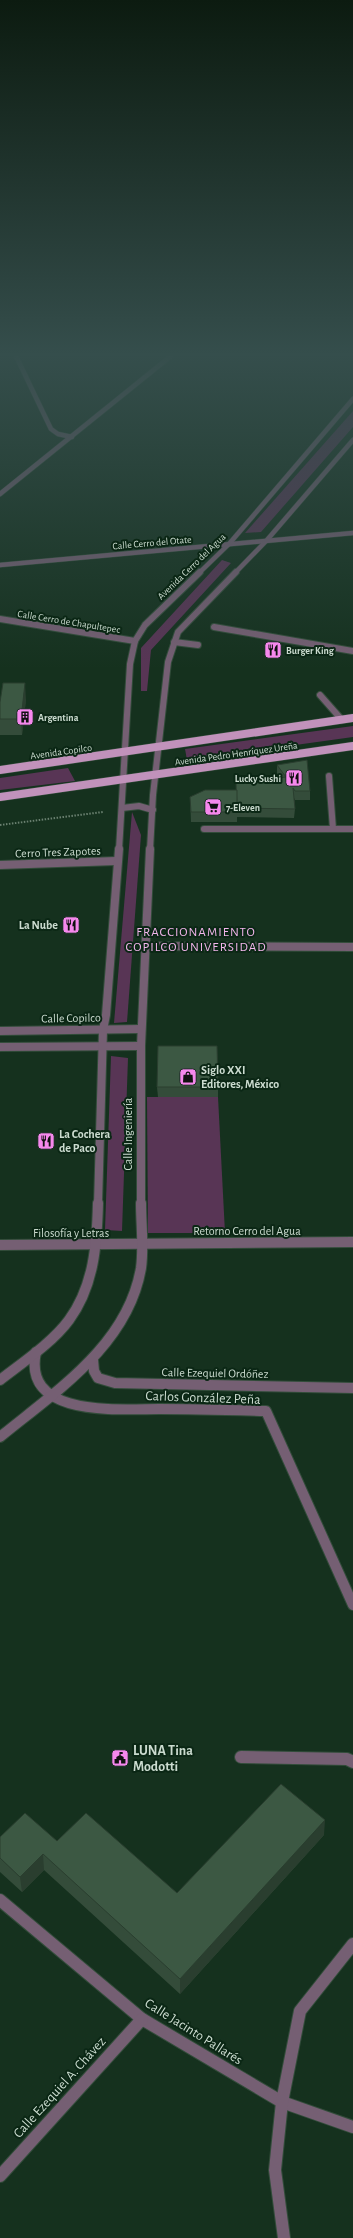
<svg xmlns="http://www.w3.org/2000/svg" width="353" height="2238" font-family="'Alegreya Sans',sans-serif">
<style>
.green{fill:#583555}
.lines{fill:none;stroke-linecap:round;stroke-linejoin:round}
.service-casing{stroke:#324c3a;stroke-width:8}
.minor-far4-casing{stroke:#324c3a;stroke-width:5.5}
.minor-far3-casing{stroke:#324c3a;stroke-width:8}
.minor-far2-casing{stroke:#324c3a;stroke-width:10}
.minor-far1-casing{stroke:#324c3a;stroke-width:12}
.minor-casing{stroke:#324c3a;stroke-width:14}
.tertiary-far3-casing{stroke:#324c3a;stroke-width:5.5}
.tertiary-far2-casing{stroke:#324c3a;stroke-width:8}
.tertiary-far1-casing{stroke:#324c3a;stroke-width:10}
.tertiary-casing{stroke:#324c3a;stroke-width:12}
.primary-casing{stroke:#324c3a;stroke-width:9}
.path{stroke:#6a8070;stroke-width:2;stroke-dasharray:1.5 1.5;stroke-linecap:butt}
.service{stroke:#755f73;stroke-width:6}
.minor-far4{stroke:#755f73;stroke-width:4.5}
.minor-far3{stroke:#755f73;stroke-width:6}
.minor-far2{stroke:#755f73;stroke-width:8}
.minor-far1{stroke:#755f73;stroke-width:10}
.minor{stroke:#755f73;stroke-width:12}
.tertiary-far3{stroke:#755f73;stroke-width:4.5}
.tertiary-far2{stroke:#755f73;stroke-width:6}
.tertiary-far1{stroke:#755f73;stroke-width:8}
.tertiary{stroke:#755f73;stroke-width:10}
.primary{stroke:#c192bb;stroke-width:8}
.wall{fill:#344c3a}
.shaded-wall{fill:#2a3e2f}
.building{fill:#3c5843;stroke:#2a3e2f}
.labels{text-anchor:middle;stroke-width:4;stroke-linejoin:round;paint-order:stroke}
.far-street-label{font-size:10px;fill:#cbdbcf;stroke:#0b2715}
.far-poi-label{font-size:10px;font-weight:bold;fill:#cbdbcf;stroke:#0b2715;text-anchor:start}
.street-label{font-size:12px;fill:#cbdbcf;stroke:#0b2715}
.poi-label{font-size:12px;font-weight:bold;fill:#cbdbcf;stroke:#0b2715;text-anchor:start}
.neighbourhood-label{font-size:13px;letter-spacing:1px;fill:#f3b6ec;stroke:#0b2715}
.near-street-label{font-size:14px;fill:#cbdbcf;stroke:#0b2715}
.near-poi-label{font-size:14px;font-weight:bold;fill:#cbdbcf;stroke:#0b2715;text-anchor:start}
</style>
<rect width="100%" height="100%" fill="#15311e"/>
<g class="green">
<polygon points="353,411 353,427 261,532 245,533"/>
<polygon points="222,560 231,563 151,650 147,691 141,691 141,648"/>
<polygon points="353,726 353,737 187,760 185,749"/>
<polygon points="68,768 75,781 0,790 0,778"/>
<polygon points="132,812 141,835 127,1022 114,1023"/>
<polygon points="111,1056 128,1058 122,1231 105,1230"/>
<polygon points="147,1097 218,1097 225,1233 148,1233"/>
</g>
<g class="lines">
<defs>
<g id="service">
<polyline points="214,627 353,651"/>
<polyline points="174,642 198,645"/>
<polyline points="320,695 342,720"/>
</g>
<g id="minor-far4">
<polyline points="16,356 51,429 58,434 72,437"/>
<polyline points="0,494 171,356"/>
<polyline points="0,565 353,533"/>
</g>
<g id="minor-far3">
<polyline points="0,619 135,641"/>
<polyline points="329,776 333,829"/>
<polyline points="204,829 353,829"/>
</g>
<g id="minor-far2">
<polyline points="0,865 116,861"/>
<polyline points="147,946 353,947"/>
<polyline points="0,1031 141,1029"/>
<polyline points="0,1047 141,1046"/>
</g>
<g id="minor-far1">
<polyline points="0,1245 353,1242"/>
<path d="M36 1352C22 1418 119 1409 159 1409 194 1409 230 1410 266 1411L353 1605"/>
<polyline points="93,1360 94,1371 98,1378 115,1383 353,1388"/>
</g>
<g id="minor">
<polyline points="241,1757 347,1759 353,1762"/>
<polyline points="0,1900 142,2019 282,2102 353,2127"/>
<polyline points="0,2176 142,2019"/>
<polyline points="284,2238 275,2170 282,2102 300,2011 353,1944"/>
</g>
<g id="tertiary-far3">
<polyline points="199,573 229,544 353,399"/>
<polyline points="235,573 267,540 353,440"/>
</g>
<g id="tertiary-far2">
<polyline points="122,808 139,806 153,810"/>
<polyline points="119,850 130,664 135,641 145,625 200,572"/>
<polyline points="150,850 153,795 168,662 178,632 236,572"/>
</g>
<g id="tertiary-far1">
<polyline points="98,1204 103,1030 106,1015 119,849"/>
<polyline points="141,1204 141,1046 150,849"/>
</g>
<g id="tertiary">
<path d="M0 1380C22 1363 53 1342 69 1320 94 1286 97 1244 98 1203"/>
<path d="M0 1437C56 1391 128 1345 141 1268 144 1247 141 1224 141 1203"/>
</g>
<g id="primary">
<polyline points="0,770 353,718"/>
<polyline points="0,797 353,746"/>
</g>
</defs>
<use href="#service" class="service-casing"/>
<use href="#minor-far4" class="minor-far4-casing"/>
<use href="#minor-far3" class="minor-far3-casing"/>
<use href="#minor-far2" class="minor-far2-casing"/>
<use href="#minor-far1" class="minor-far1-casing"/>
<use href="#minor" class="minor-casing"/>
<use href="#tertiary-far3" class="tertiary-far3-casing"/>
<use href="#tertiary-far2" class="tertiary-far2-casing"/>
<use href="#tertiary-far1" class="tertiary-far1-casing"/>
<use href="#tertiary" class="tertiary-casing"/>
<use href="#primary" class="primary-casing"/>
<polyline class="path" points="0,825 103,812"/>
<use href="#service" class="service"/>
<use href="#minor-far4" class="minor-far4"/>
<use href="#minor-far3" class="minor-far3"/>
<use href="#minor-far2" class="minor-far2"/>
<use href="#minor-far1" class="minor-far1"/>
<use href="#minor" class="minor"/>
<use href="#tertiary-far3" class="tertiary-far3"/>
<use href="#tertiary-far2" class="tertiary-far2"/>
<use href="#tertiary-far1" class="tertiary-far1"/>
<use href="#tertiary" class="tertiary"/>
<use href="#primary" class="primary"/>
</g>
<g class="wall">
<polygon points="26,699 22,735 0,735 0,702"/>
<polygon points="277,765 310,791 310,800 295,800 294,798 295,809 294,818 237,817 237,809 237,822 191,822 190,797 236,790 236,783 280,778 277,773"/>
<polygon points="157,1087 218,1087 218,1097 158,1097"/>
<polygon points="324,1835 180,1994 44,1870 22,1892 0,1872 0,1837 57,1841 177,1893"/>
</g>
<g class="shaded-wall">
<polygon points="25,683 26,699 22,735 21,719"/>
<polygon points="325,1820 324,1835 180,1994 180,1979"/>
<polygon points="43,1854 44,1870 22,1892 20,1877"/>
</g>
<g class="building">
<polygon points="3,683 25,683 21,719 0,719 0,702"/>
<polygon points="307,760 310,791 295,791 293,788 295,809 237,808 236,783 286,777 277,765"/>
<polygon points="205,790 237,790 237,812 191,812 190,797"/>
<polygon points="158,1046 217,1046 218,1087 157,1087"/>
<polygon points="281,1784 325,1820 180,1979 43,1854 20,1877 0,1858 0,1837 25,1813 57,1841 86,1813 177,1893"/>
</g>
<linearGradient id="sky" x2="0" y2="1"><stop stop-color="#0c1b10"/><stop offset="0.53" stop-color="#354e4c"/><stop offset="1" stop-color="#354e4c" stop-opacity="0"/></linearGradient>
<rect width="353" height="669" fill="url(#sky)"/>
<defs>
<symbol id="restaurant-square" viewBox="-11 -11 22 22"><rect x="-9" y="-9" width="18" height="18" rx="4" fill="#f688ed" stroke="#0b2715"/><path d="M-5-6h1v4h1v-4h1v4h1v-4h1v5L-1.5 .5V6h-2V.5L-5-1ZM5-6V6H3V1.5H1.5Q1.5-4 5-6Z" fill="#111"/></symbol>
<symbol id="building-square" viewBox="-11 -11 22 22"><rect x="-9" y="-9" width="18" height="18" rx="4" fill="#f688ed" stroke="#0b2715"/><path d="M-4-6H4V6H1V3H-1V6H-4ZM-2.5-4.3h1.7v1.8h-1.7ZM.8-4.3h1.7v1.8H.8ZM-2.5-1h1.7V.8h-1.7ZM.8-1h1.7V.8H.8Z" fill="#111"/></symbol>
<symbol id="supermarket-square" viewBox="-11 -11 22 22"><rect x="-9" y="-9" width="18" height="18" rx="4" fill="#f688ed" stroke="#0b2715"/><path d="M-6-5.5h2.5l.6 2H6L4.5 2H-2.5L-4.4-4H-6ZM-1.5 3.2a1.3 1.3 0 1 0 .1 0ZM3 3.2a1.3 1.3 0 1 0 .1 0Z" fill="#111"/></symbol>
<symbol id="shop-square" viewBox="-11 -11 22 22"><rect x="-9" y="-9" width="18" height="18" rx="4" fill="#f688ed" stroke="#0b2715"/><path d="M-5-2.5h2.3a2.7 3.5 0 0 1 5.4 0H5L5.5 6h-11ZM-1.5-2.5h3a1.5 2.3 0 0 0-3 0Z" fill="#111"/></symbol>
<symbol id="civic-square" viewBox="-11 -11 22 22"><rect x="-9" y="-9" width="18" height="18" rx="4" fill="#f688ed" stroke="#0b2715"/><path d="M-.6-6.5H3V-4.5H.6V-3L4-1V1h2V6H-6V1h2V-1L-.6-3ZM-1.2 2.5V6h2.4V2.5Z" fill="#111"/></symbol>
</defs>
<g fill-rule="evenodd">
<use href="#restaurant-square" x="263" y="640" width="20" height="20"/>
<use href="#building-square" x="15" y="707" width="20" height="20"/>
<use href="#restaurant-square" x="284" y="768" width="20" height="20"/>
<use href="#supermarket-square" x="203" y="797" width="20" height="20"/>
<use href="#restaurant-square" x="61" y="915" width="20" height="20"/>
<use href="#shop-square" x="178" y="1067" width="20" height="20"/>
<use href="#restaurant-square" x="36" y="1131" width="20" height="20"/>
<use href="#civic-square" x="110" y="1748" width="20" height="20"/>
</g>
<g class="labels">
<g class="far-street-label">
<text transform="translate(152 542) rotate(-5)" y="4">Calle Cerro del Otate</text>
<text transform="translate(191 566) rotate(-44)" y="4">Avenida Cerro del Agua</text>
<text transform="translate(69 621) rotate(9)" y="4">Calle Cerro de Chapultepec</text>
<text transform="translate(61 751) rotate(-8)" y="4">Avenida Copilco</text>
<text transform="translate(236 753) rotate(-8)" y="4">Avenida Pedro Henríquez Ureña</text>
</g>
<g class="far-poi-label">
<text x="286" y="654">Burger King</text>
<text x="38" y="721">Argentina</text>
<text x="281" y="782" text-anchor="end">Lucky Sushi</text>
<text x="226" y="811">7-Eleven</text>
</g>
<g class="street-label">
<text transform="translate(58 852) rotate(-2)" y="4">Cerro Tres Zapotes</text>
<text transform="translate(71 1018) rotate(-1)" y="4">Calle Copilco</text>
<text transform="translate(128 1134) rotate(-90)" y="4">Calle Ingeniería</text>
<text x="247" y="1235">Retorno Cerro del Agua</text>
<text x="71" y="1237">Filosofía y Letras</text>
<text transform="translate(215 1373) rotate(1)" y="4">Calle Ezequiel Ordóñez</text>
</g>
<g class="poi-label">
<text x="58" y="929" text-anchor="end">La Nube</text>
<text x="201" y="1074">Siglo XXI<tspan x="201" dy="14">Editores, México</tspan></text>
<text x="59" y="1138">La Cochera<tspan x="59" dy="14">de Paco</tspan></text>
</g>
<g class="neighbourhood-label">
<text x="196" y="936">FRACCIONAMIENTO<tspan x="196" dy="15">COPILCO UNIVERSIDAD</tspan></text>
</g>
<g class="near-street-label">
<text transform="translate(203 1397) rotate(2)" y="5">Carlos González Peña</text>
<text transform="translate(194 2031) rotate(32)" y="5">Calle Jacinto Pallarés</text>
<text transform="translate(59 2087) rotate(-48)" y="5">Calle Ezequiel A. Chávez</text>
</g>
<g class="near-poi-label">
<text x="133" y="1755">LUNA Tina<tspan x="133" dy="16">Modotti</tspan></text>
</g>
</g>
</svg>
